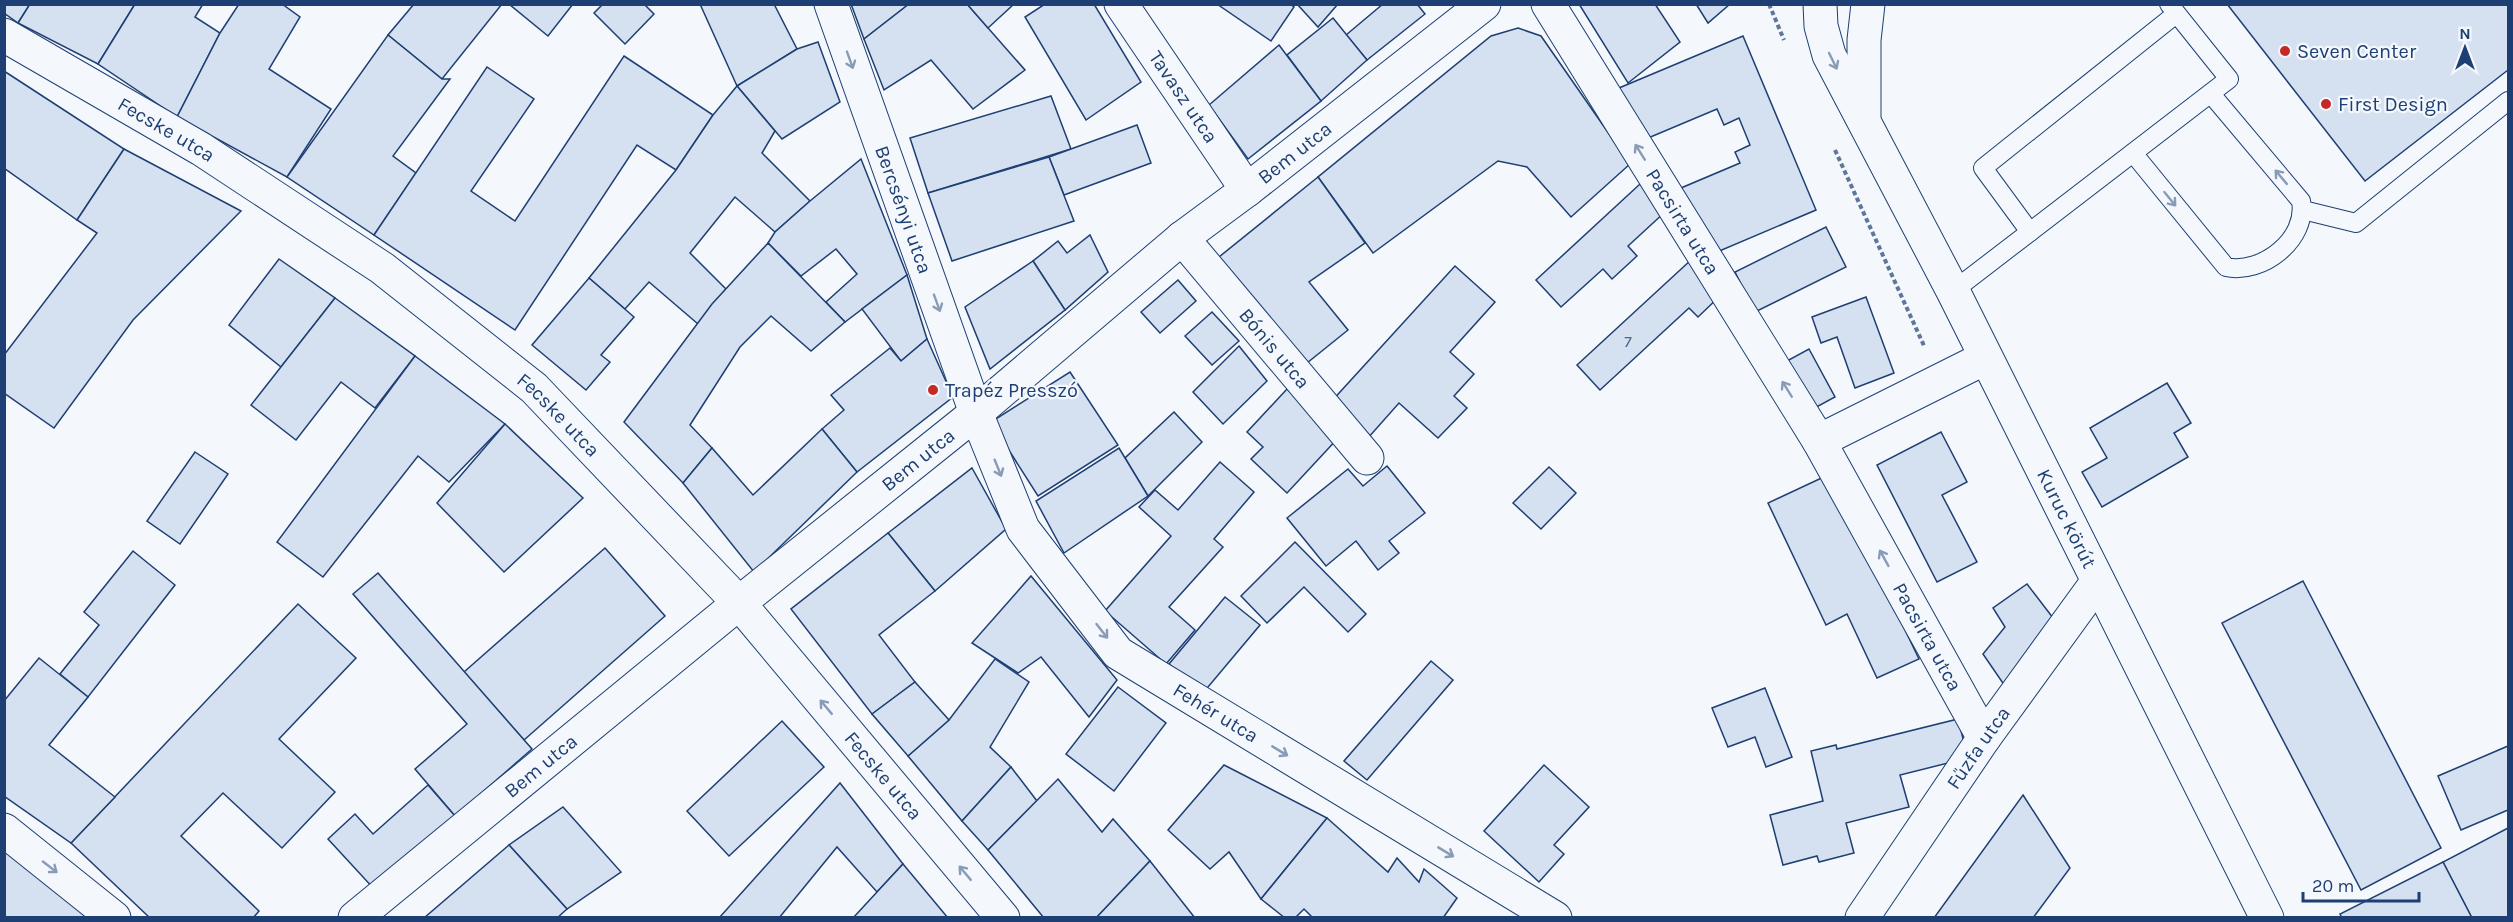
<svg xmlns="http://www.w3.org/2000/svg" width="2513" height="922" font-family="Karla,sans-serif">
<style>
.building{fill:#d5e0f0;stroke:#1d3f73;stroke-width:1.5}
.lines{fill:none;stroke-linecap:round;stroke-linejoin:round}
.lane-casing{stroke:#1d3f73;stroke-width:20}
.street-casing{stroke:#1d3f73;stroke-width:35}
.secondary-casing{stroke:#1d3f73;stroke-width:35}
.path{stroke:#5e769c;stroke-width:4;stroke-dasharray:4.5 3;stroke-linecap:butt}
.lane{stroke:#f4f7fb;stroke-width:18}
.street{stroke:#f4f7fb;stroke-width:33}
.secondary{stroke:#f4f7fb;stroke-width:33}
.oneway{stroke:#889bb7}
.poi-dot{fill:#c62828;stroke:#f4f7fb;stroke-width:2}
.labels{text-anchor:middle;stroke-width:4.5;stroke-linejoin:round;paint-order:stroke}
.number-label{font-size:16px;fill:#4b6792}
.poi-label{font-size:20px;fill:#1d3f73;stroke:#f4f7fb;text-anchor:start}
.street-label{font-size:20px;fill:#1d3f73;stroke:#f4f7fb}
</style>
<rect width="100%" height="100%" fill="#f4f7fb"/>
<g class="building">
<polygon points="4,4 30,4 18,23 4,13"/>
<polygon points="30,4 135,4 98,64 18,23"/>
<polygon points="135,4 203,4 195,17 220,33 177,117 98,64"/>
<polygon points="239,4 282,4 300,17 269,69 331,109 287,177 177,117 220,33"/>
<polygon points="414,4 502,4 442,79 388,35"/>
<polygon points="509,4 573,4 548,36"/>
<polygon points="603,4 644,4 654,14 625,44 594,13"/>
<polygon points="700,4 774,4 797,49 737,86"/>
<polygon points="851,4 909,4 864,39"/>
<polygon points="909,4 967,4 1025,70 973,109 931,60 884,90 864,39"/>
<polygon points="967,4 1014,4 988,28"/>
<polygon points="1045,4 1094,4 1141,82 1086,120 1025,17"/>
<polygon points="1217,4 1290,4 1294,7 1271,41"/>
<polygon points="1297,4 1338,4 1318,27"/>
<polygon points="1383,4 1417,4 1425,14 1367,60 1346,35"/>
<polygon points="1579,4 1655,4 1680,42 1628,83"/>
<polygon points="1696,4 1730,4 1708,23"/>
<polygon points="2227,4 2508,4 2508,70 2365,181"/>
<polygon points="1333,18 1367,60 1321,101 1287,55"/>
<polygon points="1518,28 1541,36 1630,164 1571,217 1527,167 1498,161 1373,253 1318,177 1491,36"/>
<polygon points="388,35 442,79 450,79 393,156 416,173 374,235 287,177"/>
<polygon points="1743,36 1816,210 1710,255 1681,188 1740,163 1735,152 1750,145 1739,118 1724,125 1717,109 1641,141 1619,88"/>
<polygon points="818,42 840,102 782,139 737,86 797,49"/>
<polygon points="1279,45 1321,101 1248,159 1209,105"/>
<polygon points="624,56 713,115 676,170 637,145 515,330 374,235 487,67 534,99 471,191 515,221"/>
<polygon points="4,71 124,149 77,220 4,168"/>
<polygon points="737,86 775,131 762,153 810,201 775,232 735,197 690,253 726,289 698,324 649,282 625,309 589,278 676,170 713,115"/>
<polygon points="1051,96 1071,149 928,193 910,138"/>
<polygon points="1137,125 1151,163 1064,195 1049,157"/>
<polygon points="124,149 241,211 133,320 54,428 4,393 4,355 97,233 77,220"/>
<polygon points="1049,157 1074,221 952,261 928,193"/>
<polygon points="861,159 907,275 845,322 826,302 857,274 836,249 801,276 768,243 775,232 810,201"/>
<polygon points="1318,177 1365,243 1309,282 1348,330 1307,363 1219,257"/>
<polygon points="1640,184 1665,212 1628,246 1637,256 1612,279 1603,269 1561,307 1536,280"/>
<polygon points="1826,227 1846,267 1755,312 1735,272"/>
<polygon points="1090,235 1108,272 1065,310 1033,261 1058,241 1067,253"/>
<polygon points="768,243 845,322 811,351 771,316 740,347 690,425 712,448 683,483 624,422 712,304"/>
<polygon points="279,259 335,298 281,367 229,325"/>
<polygon points="1692,259 1723,293 1698,317 1689,308 1600,390 1577,365"/>
<polygon points="1033,261 1065,310 990,369 965,307"/>
<polygon points="1455,266 1495,302 1450,352 1474,374 1454,396 1467,408 1438,438 1399,403 1368,438 1330,403"/>
<polygon points="907,275 927,339 901,361 862,309"/>
<polygon points="589,278 634,317 601,355 610,362 586,390 532,345"/>
<polygon points="1178,280 1196,301 1160,333 1141,312"/>
<polygon points="1866,297 1894,373 1855,388 1837,337 1821,343 1812,317"/>
<polygon points="335,298 415,356 375,408 341,382 296,440 251,405"/>
<polygon points="1212,312 1239,341 1212,365 1185,336"/>
<polygon points="927,339 953,397 857,472 822,429 844,410 831,395 890,348 901,361"/>
<polygon points="1239,346 1267,381 1223,424 1193,392"/>
<polygon points="1809,349 1835,397 1811,410 1785,362"/>
<polygon points="415,356 505,424 449,482 418,456 323,577 277,542"/>
<polygon points="1070,372 1118,445 1038,496 991,422"/>
<polygon points="2167,383 2191,423 2174,433 2188,457 2102,507 2082,472 2107,458 2090,428"/>
<polygon points="1287,389 1339,437 1287,493 1251,459 1263,447 1247,432"/>
<polygon points="1174,412 1202,442 1148,496 1125,458"/>
<polygon points="505,424 583,498 504,572 437,503"/>
<polygon points="822,429 857,472 754,572 683,483 712,448 753,495"/>
<polygon points="1941,432 1967,482 1942,495 1977,562 1937,582 1877,465"/>
<polygon points="1119,448 1148,496 1064,553 1036,501"/>
<polygon points="195,452 228,474 180,544 147,521"/>
<polygon points="1220,462 1254,492 1214,539 1223,547 1169,607 1195,630 1166,664 1105,611 1171,536 1139,507 1155,490 1178,510"/>
<polygon points="1387,466 1425,513 1389,541 1399,553 1378,570 1356,541 1326,566 1287,518 1348,469 1363,486"/>
<polygon points="1549,467 1576,493 1541,529 1513,503"/>
<polygon points="972,468 1006,529 935,591 888,533"/>
<polygon points="1830,474 1919,659 1877,678 1847,614 1826,625 1768,503"/>
<polygon points="888,533 935,591 879,635 915,682 872,714 791,609"/>
<polygon points="1295,542 1366,614 1348,632 1304,587 1267,623 1241,596"/>
<polygon points="605,548 665,616 524,740 464,672"/>
<polygon points="133,551 175,585 88,697 60,674 99,625 84,612"/>
<polygon points="378,573 532,749 455,816 415,769 467,724 353,594"/>
<polygon points="1031,576 1117,680 1089,717 1041,657 1018,673 972,643"/>
<polygon points="2303,581 2441,848 2361,890 2222,623"/>
<polygon points="2027,584 2060,627 2009,692 1983,654 2005,627 1993,608"/>
<polygon points="1225,597 1260,625 1203,693 1169,664"/>
<polygon points="298,604 356,658 279,739 335,792 282,848 223,793 181,836 259,911 253,918 150,918 71,843"/>
<polygon points="39,658 88,697 49,745 115,797 71,843 4,796 4,701"/>
<polygon points="995,659 1029,682 990,747 1011,767 962,821 908,756 949,720"/>
<polygon points="1431,661 1453,680 1367,780 1344,761"/>
<polygon points="915,682 949,720 908,756 872,714"/>
<polygon points="1118,687 1166,723 1114,791 1066,754"/>
<polygon points="1765,688 1792,757 1766,767 1755,737 1728,747 1712,708"/>
<polygon points="1958,719 1968,758 1900,775 1909,807 1846,823 1854,853 1819,862 1817,856 1783,865 1770,815 1823,801 1811,751 1836,745 1837,749"/>
<polygon points="782,721 824,767 729,856 687,811"/>
<polygon points="2508,746 2508,810 2461,830 2438,776"/>
<polygon points="1224,765 1327,818 1261,899 1229,852 1210,869 1168,830"/>
<polygon points="1544,765 1589,807 1554,845 1564,854 1539,882 1484,831"/>
<polygon points="1011,767 1037,801 988,850 962,821"/>
<polygon points="1058,779 1102,832 1113,819 1150,861 1096,918 1044,918 988,850"/>
<polygon points="840,783 903,864 877,892 837,847 779,918 719,918"/>
<polygon points="428,785 455,816 375,890 328,839 355,814 373,834"/>
<polygon points="2023,795 2070,868 2033,918 1934,918"/>
<polygon points="563,807 621,872 567,909 509,845"/>
<polygon points="1327,818 1388,872 1397,858 1419,882 1424,869 1457,898 1443,918 1313,918 1304,909 1295,918 1285,918 1261,899"/>
<polygon points="2508,828 2508,918 2472,918 2443,862"/>
<polygon points="509,845 567,909 557,918 424,918"/>
<polygon points="4,850 93,918 4,918"/>
<polygon points="1150,861 1195,918 1096,918"/>
<polygon points="2443,862 2472,918 2342,918 2340,914"/>
<polygon points="903,864 948,918 853,918 877,892"/>
</g>
<g class="lines">
<defs>
<g id="lane">
<path d="M2133 153 2226 267C2262 275 2308 239 2301 201L2211 94"/>
<polyline points="2303,210 2356,223 2508,101"/>
<polyline points="2030,232 1983,168 2176,14"/>
<polyline points="1953,291 2229,79 2169,4"/>
</g>
<g id="street">
<path id="s1" d="M831 4 976 413 1023 529 1118 653 1555 918"/>
<path id="s2" d="M1121 4 1247 190"/>
<path id="s3" d="M1548 4 1819 441 1984 738"/>
<path id="s4" d="M4 35 201 149 382 268 534 388 739 603 1003 918"/>
<path id="s5" d="M1182 238 1367 458"/>
<polyline points="1819,441 1985,358"/>
<polyline points="4,830 114,918"/>
<path id="s6" d="M1862 918 1984 738 2098 581"/>
</g>
<g id="secondary">
<path id="s7" d="M1820 4 1821 26 1829 55 1953 291 2267 918"/>
<polyline points="1864,116 1864,40 1868,4"/>
<path id="s8" d="M355 918 739 603 976 413 1182 238 1247 190 1484 4"/>
</g>
</defs>
<use href="#lane" class="lane-casing"/>
<use href="#street" class="street-casing"/>
<use href="#secondary" class="secondary-casing"/>
<g class="path">
<polyline points="1769,4 1784,40"/>
<polyline points="1835,150 1925,348"/>
</g>
<use href="#lane" class="lane"/>
<use href="#street" class="street"/>
<use href="#secondary" class="secondary"/>
</g>
<defs><path id="oneway-shaft" d="M-6 0H5M1.5-3L5.5 0L1.5 3" fill="none" stroke-width="1.6" stroke-linecap="round" stroke-linejoin="round" transform="scale(1.5)"/></defs>
<g class="oneway">
<use href="#oneway-shaft" transform="translate(850 60) rotate(70)"/>
<use href="#oneway-shaft" transform="translate(1833 61) rotate(64)"/>
<use href="#oneway-shaft" transform="translate(1640 152) rotate(-122)"/>
<use href="#oneway-shaft" transform="translate(2281 177) rotate(-130)"/>
<use href="#oneway-shaft" transform="translate(2170 199) rotate(51)"/>
<use href="#oneway-shaft" transform="translate(937 303) rotate(70)"/>
<use href="#oneway-shaft" transform="translate(1787 389) rotate(-122)"/>
<use href="#oneway-shaft" transform="translate(998 468) rotate(68)"/>
<use href="#oneway-shaft" transform="translate(1884 558) rotate(-119)"/>
<use href="#oneway-shaft" transform="translate(1102 631) rotate(52)"/>
<use href="#oneway-shaft" transform="translate(826 707) rotate(-130)"/>
<use href="#oneway-shaft" transform="translate(1280 751) rotate(31)"/>
<use href="#oneway-shaft" transform="translate(1446 852) rotate(31)"/>
<use href="#oneway-shaft" transform="translate(50 867) rotate(38)"/>
<use href="#oneway-shaft" transform="translate(965 873) rotate(-130)"/>
</g>
<g class="poi-dot">
<circle cx="2285" cy="51" r="6"/>
<circle cx="2326" cy="104" r="6"/>
<circle cx="933" cy="390" r="6"/>
</g>
<g class="labels">
<g class="number-label">
<text x="1628" y="347">7</text>
</g>
<g class="poi-label">
<text x="2297" y="58">Seven Center</text>
<text x="2338" y="111">First Design</text>
<text x="945" y="397">Trapéz Presszó</text>
</g>
<g class="street-label">
<text dy="7" stroke="none"><textPath href="#s2" startOffset="112">Tavasz utca</textPath></text>
<text dy="7" stroke="none"><textPath href="#s4" startOffset="188">Fecske utca</textPath></text>
<text dy="7" stroke="none"><textPath href="#s8" startOffset="1212">Bem utca</textPath></text>
<text dy="7" stroke="none"><textPath href="#s1" startOffset="218">Bercsényi utca</textPath></text>
<text dy="7" stroke="none"><textPath href="#s3" startOffset="256">Pacsirta utca</textPath></text>
<text dy="7" stroke="none"><textPath href="#s5" startOffset="144">Bónis utca</textPath></text>
<text dy="7" stroke="none"><textPath href="#s4" startOffset="674">Fecske utca</textPath></text>
<text dy="7" stroke="none"><textPath href="#s8" startOffset="726">Bem utca</textPath></text>
<text dy="7" stroke="none"><textPath href="#s7" startOffset="573">Kuruc körút</textPath></text>
<text dy="7" stroke="none"><textPath href="#s3" startOffset="738">Pacsirta utca</textPath></text>
<text dy="7" stroke="none"><textPath href="#s1" startOffset="830">Fehér utca</textPath></text>
<text dy="7" stroke="none"><textPath href="#s6" startOffset="206">Fűzfa utca</textPath></text>
<text dy="7" stroke="none"><textPath href="#s8" startOffset="240">Bem utca</textPath></text>
<text dy="7" stroke="none"><textPath href="#s4" startOffset="1160">Fecske utca</textPath></text>
</g>
</g>
<rect width="2513" height="922" fill="none" stroke="#1d3f73" stroke-width="12"/>
<g transform="translate(2465 48)" stroke="#f4f7fb" stroke-width="4.5" paint-order="stroke">
<path d="M0-4.5L10 22L0 15L-10 22Z" fill="#1d3f73"/>
<text y="-9" font-size="16" font-weight="bold" text-anchor="middle" fill="#1d3f73">N</text>
</g>
<path d="M2303 892v9h116v-9" fill="none" stroke="#1d3f73" stroke-width="3"/>
<text x="2312" y="892" font-size="18" fill="#1d3f73" stroke="#f4f7fb" stroke-width="4.5" paint-order="stroke">20 m</text>
</svg>
